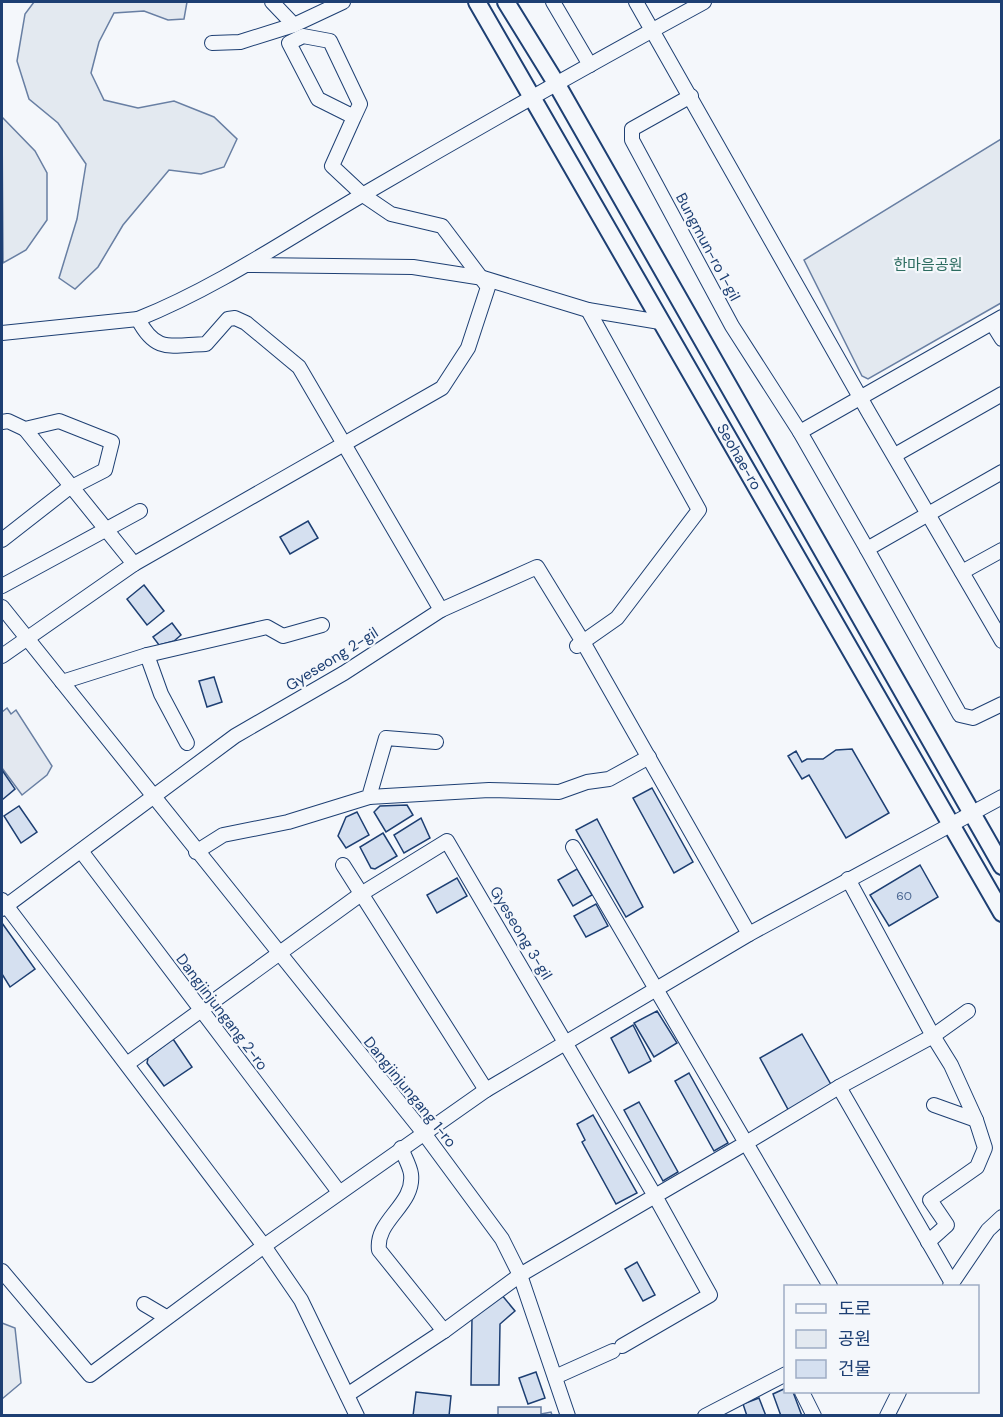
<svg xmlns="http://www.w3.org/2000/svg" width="1003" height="1417" font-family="'DM Sans','Noto Sans KR',sans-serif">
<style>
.green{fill:#e3e9f0;stroke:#687fa3;stroke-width:1.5}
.parking{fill:#e3e8f0;stroke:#687fa3;stroke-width:1.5}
.building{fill:#d5e0f0;stroke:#1d3f73;stroke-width:1.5}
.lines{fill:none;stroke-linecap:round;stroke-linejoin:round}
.minor-casing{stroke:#1d3f73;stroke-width:16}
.major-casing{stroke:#1d3f73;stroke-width:20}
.minor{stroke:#f4f7fb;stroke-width:14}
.major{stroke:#f4f7fb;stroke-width:16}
.labels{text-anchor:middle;stroke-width:4.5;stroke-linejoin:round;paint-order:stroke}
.number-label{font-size:12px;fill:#4b6792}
.street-label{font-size:15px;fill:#1d3f73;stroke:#f4f7fb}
.park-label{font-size:15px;fill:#2c6c60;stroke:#f4f7fb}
</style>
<rect width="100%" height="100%" fill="#f4f7fb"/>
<g class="green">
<polygon points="34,2 187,2 184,19 168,20 144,11 114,13 99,42 91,73 104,100 138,108 174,101 214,117 237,139 224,167 201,174 169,170 123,225 98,267 75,289 59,278 77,219 86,164 58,123 29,99 17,61 25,14"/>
<polygon points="2,117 35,151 47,173 47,220 26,250 3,263"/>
<polygon points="1001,139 1001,303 868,379 862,376 804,260"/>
<polygon points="2,1323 15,1328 21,1383 2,1399"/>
</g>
<g class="parking">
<polygon points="7,708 11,714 16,710 52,766 47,775 22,795 2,768 2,712"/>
<polygon points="498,1407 541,1407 541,1414 551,1412 552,1415 498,1415"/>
</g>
<g class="building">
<polygon points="308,521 318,538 290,554 280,537"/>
<polygon points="144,585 164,611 147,625 127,599"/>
<polygon points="172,623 181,635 174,641 159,645 153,637"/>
<polygon points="214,677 222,702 207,707 199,681"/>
<polygon points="852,749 889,813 846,838 809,775 802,779 788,756 796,751 802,762 807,759 823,759 836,750"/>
<polygon points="2,770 15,789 2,800"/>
<polygon points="652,788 693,862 674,873 633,798"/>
<polygon points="407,805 413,815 386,832 374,812 380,806"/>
<polygon points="19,806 37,832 21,843 4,816"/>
<polygon points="357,812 369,835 346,848 338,836 346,817"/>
<polygon points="421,818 430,838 404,853 394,835"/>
<polygon points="597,819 643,907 626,917 576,830"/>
<polygon points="383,833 397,856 375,869 371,868 360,847"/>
<polygon points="920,865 938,897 889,926 870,895"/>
<polygon points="577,869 592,895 573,906 558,880"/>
<polygon points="457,878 467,896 437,913 427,895"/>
<polygon points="596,904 608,926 586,937 574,916"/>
<polygon points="2,923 35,969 10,987 2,974"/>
<polygon points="657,1011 677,1043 654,1057 634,1023"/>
<polygon points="633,1025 651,1061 629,1073 611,1038"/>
<polygon points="802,1034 833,1088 790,1113 760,1058"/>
<polygon points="173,1039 192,1067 164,1086 147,1063 148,1058"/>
<polygon points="689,1073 728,1143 714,1151 675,1081"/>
<polygon points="639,1102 678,1172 663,1181 624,1110"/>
<polygon points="593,1115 637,1193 616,1204 582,1142 585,1140 577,1124"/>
<polygon points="637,1262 655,1295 643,1301 625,1269"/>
<polygon points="501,1294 515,1311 500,1324 499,1385 471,1385 472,1317"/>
<polygon points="536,1372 545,1398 528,1404 519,1378"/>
<polygon points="786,1388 786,1392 793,1392 802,1416 781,1416 773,1394"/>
<polygon points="416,1392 451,1396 449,1416 413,1416"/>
<polygon points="759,1398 766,1416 747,1416 743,1404"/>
</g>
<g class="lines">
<defs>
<g id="minor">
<polyline points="272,2 294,25 343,2"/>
<polyline points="553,2 590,65"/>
<polyline points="636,2 869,413 1002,641"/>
<polyline points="212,43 240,42 294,25"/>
<polyline points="691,96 632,129 632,140 732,326 800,432 867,549"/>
<polyline points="247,265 413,267 483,278 588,310 660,322"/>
<polyline points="992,323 1002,339"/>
<polyline points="2,333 138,319"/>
<polyline points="2,422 8,421 25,429 59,421 112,442 105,470 66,490 2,540"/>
<polyline points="25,429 134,564"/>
<polyline points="800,432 1002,317"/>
<polyline points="895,455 1002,394"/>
<polyline points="1002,472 867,549 960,715 973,718 1002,704"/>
<polyline points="962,572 1002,550"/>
<polyline points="2,586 140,511"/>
<polyline points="2,607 423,1132 502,1239 520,1275 568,1416"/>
<path d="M441 610 299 367 246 323 235 318 228 319 206 344C171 345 156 354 138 319 218 287 290 237 364 194 477 128 590 64 704 2"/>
<polyline points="577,646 617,618 699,510 588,310"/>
<polyline points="147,655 161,694 187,743"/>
<polyline points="2,656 134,564 442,388 468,348 488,287 442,226 391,214 363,195 332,166 354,117 318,99 289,43 303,36 330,41 360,104 354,117"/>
<polyline points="62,682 147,655 267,627 283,636 322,625"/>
<polyline points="369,797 489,790 559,792 587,782 609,779 649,757"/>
<polyline points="573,847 746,1143 655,1196 710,1295 622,1346"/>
<polyline points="81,851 339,1192"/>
<polyline points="196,852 223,835 288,822 369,797 386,738 436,742"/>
<polyline points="343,865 486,1090"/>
<polyline points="848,879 933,1036 968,1011"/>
<polyline points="2,900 264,1246 301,1300 357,1416"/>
<polyline points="2,909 235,736 344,673 441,610 537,567 583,642 749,934"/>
<polyline points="127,1064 361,894 447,841 655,1196 520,1275 444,1331 347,1395"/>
<polyline points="839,1087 952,1283"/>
<path d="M401 1148C404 1156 410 1166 411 1174 415 1205 375 1220 379 1250L444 1331"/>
<polyline points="928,1242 947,1225 930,1200 977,1167 985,1148 976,1120"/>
<polyline points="2,1271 90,1375 264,1246 486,1090 749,934 1002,797"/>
<polyline points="830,1286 746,1143 839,1087 933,1036 951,1065 976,1120 934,1105"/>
<polyline points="950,1286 988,1230 1002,1217"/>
<polyline points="144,1304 166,1317"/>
<polyline points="555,1377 613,1351"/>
<polyline points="802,1392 814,1416"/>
<polyline points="705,1416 786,1374"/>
<polyline points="887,1416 899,1392"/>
</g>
<g id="major">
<path id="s1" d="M477 2 1002 913"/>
<polyline points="506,2 556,83 1002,866"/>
</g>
</defs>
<use href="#minor" class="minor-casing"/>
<use href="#major" class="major-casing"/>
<use href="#minor" class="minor"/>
<use href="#major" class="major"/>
</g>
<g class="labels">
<g class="number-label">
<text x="904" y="900">60</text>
</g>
<g class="street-label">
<text transform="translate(708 247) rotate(62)" y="5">Bungmun-ro 1-gil</text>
<text dy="5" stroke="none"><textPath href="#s1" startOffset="525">Seohae-ro</textPath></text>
<text transform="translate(332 659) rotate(-32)" y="5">Gyeseong 2-gil</text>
<text transform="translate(521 933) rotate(59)" y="5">Gyeseong 3-gil</text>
<text transform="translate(222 1012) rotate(53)" y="5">Dangjinjungang 2-ro</text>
<text transform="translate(410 1092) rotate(51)" y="5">Dangjinjungang 1-ro</text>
</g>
<g class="park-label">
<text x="928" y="270">한마음공원</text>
</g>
</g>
<rect width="1003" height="1417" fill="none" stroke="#1d3f73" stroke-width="6"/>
<rect x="784" y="1285" width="195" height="108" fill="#f4f7fb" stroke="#9eadc5" stroke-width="1.5"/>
<rect x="796" y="1304" width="30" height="9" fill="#f4f7fb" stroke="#9eadc5" stroke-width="1.5"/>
<text x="838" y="1315" font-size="18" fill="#1d3f73">도로</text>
<rect x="796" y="1330" width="30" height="18" fill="#e3e9f0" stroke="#9eadc5" stroke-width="1.5"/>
<text x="838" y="1345" font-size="18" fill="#1d3f73">공원</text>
<rect x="796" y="1360" width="30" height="18" fill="#d5e0f0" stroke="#9eadc5" stroke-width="1.5"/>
<text x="838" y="1375" font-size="18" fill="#1d3f73">건물</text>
</svg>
